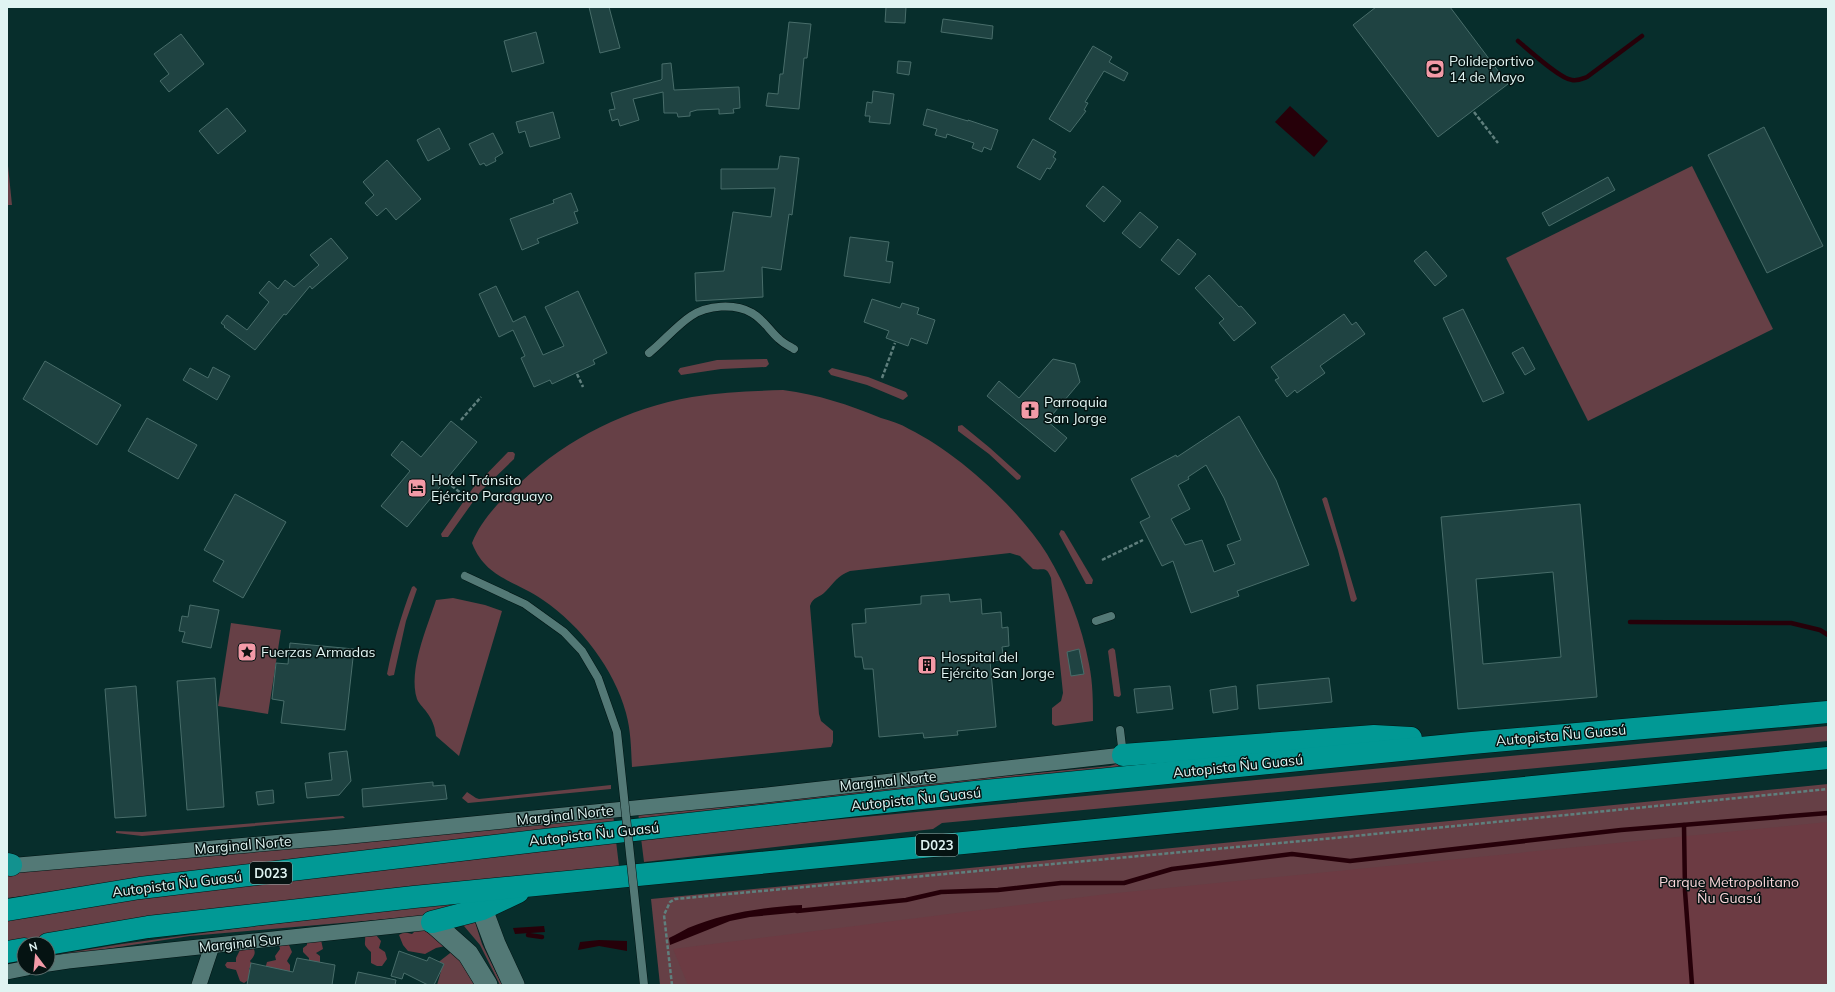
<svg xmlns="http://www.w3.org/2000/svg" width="1835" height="992" font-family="Mulish,sans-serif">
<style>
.green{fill:#664046}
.forest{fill:#6c3b43}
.water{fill:#260009}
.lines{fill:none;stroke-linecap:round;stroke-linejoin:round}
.stream{stroke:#260009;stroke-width:4.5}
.building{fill:#1f4342;stroke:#486d6a;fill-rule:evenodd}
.service-casing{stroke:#001514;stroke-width:9}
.minor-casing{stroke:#001514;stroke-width:16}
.secondary-casing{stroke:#001514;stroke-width:22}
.trunk-casing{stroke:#001514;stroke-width:23}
.motorway-casing{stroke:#001514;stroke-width:23}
.path{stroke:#5f7f7d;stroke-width:2.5;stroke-dasharray:4 2;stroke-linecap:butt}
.service{stroke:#537976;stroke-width:8}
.minor{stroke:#537976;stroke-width:15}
.secondary{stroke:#537976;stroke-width:21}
.trunk{stroke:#12928f;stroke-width:22}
.motorway{stroke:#019995;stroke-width:22}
.service-bridge-casing{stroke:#001514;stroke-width:9;stroke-linecap:butt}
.service-bridge{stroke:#537976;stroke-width:8}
.labels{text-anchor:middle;stroke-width:3;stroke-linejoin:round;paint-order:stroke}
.shield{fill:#051312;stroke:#9eb0af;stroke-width:1}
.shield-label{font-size:13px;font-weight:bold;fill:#e0f4f2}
.poi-label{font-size:14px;fill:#e0f4f2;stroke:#051312;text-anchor:start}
.street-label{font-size:14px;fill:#e0f4f2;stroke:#051312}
.park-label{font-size:14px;fill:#f9d5d9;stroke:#051312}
</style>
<rect width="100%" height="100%" fill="#072e2c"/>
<g class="green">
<polygon points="7,156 12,205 7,205"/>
<polygon points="1692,166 1773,329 1588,421 1506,258"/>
<polygon points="767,359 769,364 766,367 721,369 681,375 678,371 680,368 717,360"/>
<polygon points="832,368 868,377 906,392 908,396 903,400 867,385 831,375 828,371"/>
<path d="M783 390C819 395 847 404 881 418 891 421 901 424 909 429 958 453 1018 508 1047 554 1067 587 1082 626 1089 664 1093 683 1093 702 1093 721L1055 726 1052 724V708L1061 701 1063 693 1051 578C1046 565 1043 571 1033 569L1020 556 1010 553 850 571C837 576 835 582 826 591 820 598 813 596 810 606L819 714 821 721 833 731V742L831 747 632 767C631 749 631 731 626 713 614 669 581 626 543 600 515 580 486 579 472 543 482 518 501 500 521 482 568 438 628 408 692 397 722 392 752 391 783 390Z"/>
<polygon points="962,425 990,448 1021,476 1020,479 1017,480 989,454 958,431 958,426"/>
<polygon points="508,452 513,452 515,454 514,459 480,492 448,537 442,537 441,534 473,488"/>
<polygon points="1325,497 1327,498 1357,599 1354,602 1351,601 1338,550 1322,499"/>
<polygon points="1061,530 1064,531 1093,580 1092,584 1086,584 1059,534"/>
<path d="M414 586 417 589 406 621 394 675 389 676 387 674C393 644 401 615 412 587Z"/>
<path d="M453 598 485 605 502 611 459 756 436 736C435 728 433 721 428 714 425 709 419 704 417 699 408 670 427 628 436 600Z"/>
<polygon points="231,623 281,630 268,714 218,706"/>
<polygon points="1113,648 1115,650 1121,695 1119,697 1114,696 1108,651 1110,649"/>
<polygon points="1828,726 1828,741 942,823 933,829 644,862 641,838"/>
<polygon points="1337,744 639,820 638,811 1110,766 1126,761"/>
<polygon points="1828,784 1828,985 660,985 651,899"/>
<polygon points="611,785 611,789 468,803 462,798 467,792 476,798 479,799"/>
<polygon points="613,813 614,822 7,898 7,873"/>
<polygon points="343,816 345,818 142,836 116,833 116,831 142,832"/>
<polygon points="616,841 619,866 406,888 47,936 7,944 7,920 124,900"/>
<polygon points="470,901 471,901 422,916 190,936 48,958 48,956 122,944 240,928"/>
<polygon points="475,922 482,944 502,985 500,985 480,945 464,926 460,924"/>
<polygon points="454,950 475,985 437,985 441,971 436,964"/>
</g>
<g class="forest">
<polygon points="1828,822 1828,985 688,985 673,949 1107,894"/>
<polygon points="425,925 445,946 436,948 425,954 408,951 403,945 399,935 404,932 412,934 418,928"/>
<path d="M365 935H376L381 941 379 948 385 952 387 959 382 966H377L371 963V952C362 943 366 946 365 935Z"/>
<polygon points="321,940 323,949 316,953 320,956 320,962 318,965 309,963 309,958 303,952 303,948 307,945 307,941"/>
<polygon points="279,945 289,945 292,952 287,961 290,965 290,973 265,969 267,962 276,960 275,956 280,949"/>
<path d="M253 947C256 953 255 955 250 961L252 964 249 969 251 972 250 979 244 983 240 981 236 970 227 968 225 965 227 962H236V958L240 950Z"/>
</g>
<g class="water">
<polygon points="1290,106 1328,141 1314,157 1275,122"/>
<path d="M802 905V912L750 917 730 921 670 945 669 938C676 935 682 931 688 928 724 913 764 907 802 905Z"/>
<polygon points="544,926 545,932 515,934 513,928"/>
<polygon points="599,940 627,941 627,951 599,946 578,950 580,942"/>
</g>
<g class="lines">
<g class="stream">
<path d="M1518 41C1529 50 1560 79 1572 80 1578 81 1582 79 1587 77L1642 36"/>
<polyline points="1630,622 1791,623 1820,630 1828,635"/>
<polyline points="1684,825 1685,891 1692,985"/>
<polyline points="797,911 906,900 941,892 998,890 1061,883 1124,883 1172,869 1292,854 1350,861 1621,830 1828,813"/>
<polyline points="528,935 542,937"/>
</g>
</g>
<g class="building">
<polygon points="589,7 609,7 620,48 600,53"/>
<polygon points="886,7 906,7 905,23 885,22"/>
<polygon points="1376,7 1450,7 1508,84 1438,137 1353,25"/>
<polygon points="943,19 993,26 992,39 941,32"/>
<polygon points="789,22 811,24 807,58 804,58 799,109 766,106 768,93 778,94 780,74 783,74"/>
<polygon points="536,32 544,63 512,72 504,41"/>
<polygon points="181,34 204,64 169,92 160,81 169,74 154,54"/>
<polygon points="1093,46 1112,57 1109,62 1128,73 1124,81 1104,71 1085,102 1088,103 1084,110 1086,111 1070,132 1049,119"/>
<polygon points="898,61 911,62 909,75 897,73"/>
<polygon points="671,63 674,90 739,87 740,108 733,109 734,113 719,114 719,109 697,110 690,112 690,116 678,117 677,113 664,113 663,92 633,99 639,120 620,126 618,119 612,121 609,110 615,109 611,93 661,80 662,79 662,64"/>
<polygon points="873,91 894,94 890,124 869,122 870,116 865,116 867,102 872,103"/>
<polygon points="227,108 246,131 218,154 199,131"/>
<polygon points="927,109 968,121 968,120 998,130 991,150 984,147 982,152 972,148 974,143 947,134 946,138 935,135 937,129 923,125"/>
<polygon points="553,112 560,138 530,147 525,131 519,133 516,122"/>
<polygon points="1764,127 1823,246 1767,273 1708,155"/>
<polygon points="439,128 450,149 428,161 417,140"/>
<polygon points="493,133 503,153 495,158 496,161 486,166 484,163 480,165 469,144"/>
<polygon points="1033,139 1056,152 1053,157 1056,159 1050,169 1047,168 1040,180 1017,167"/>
<polygon points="780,156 799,158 792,215 789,214 781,270 762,267 763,297 696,301 695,273 724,271 733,212 771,217 775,188 721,189 721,169 778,169"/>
<polygon points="387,160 421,199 396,220 386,208 377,216 365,203 374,195 363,182"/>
<polygon points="1608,177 1615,190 1549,226 1542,213"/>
<polygon points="1103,186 1121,201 1104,222 1086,206"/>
<polygon points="571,193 578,211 574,212 578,223 537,239 539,243 522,250 510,219 554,203 553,200"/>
<polygon points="1140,212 1158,227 1140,248 1122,233"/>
<polygon points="850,237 889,242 886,261 893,262 890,283 844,276"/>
<polygon points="331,238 348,258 312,289 310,286 286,315 284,314 255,350 224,327 225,326 221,323 227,315 247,330 269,302 259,293 269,281 278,289 285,280 294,287 319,265 310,255"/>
<polygon points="1178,239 1196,254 1179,275 1161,260"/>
<polygon points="1426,251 1447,276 1435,286 1414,261"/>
<polygon points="1209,275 1239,307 1241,306 1256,323 1234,341 1219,323 1224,319 1195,288"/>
<polygon points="496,286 513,322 525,316 543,355 564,346 545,307 578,291 607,353 593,360 595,364 552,384 550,380 534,387 521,358 525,356 513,330 499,337 479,294"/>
<polygon points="872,299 900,308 902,303 919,308 917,314 935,320 927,344 911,338 908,346 886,338 889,331 864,322"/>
<polygon points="1463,309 1504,393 1483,402 1443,318"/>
<polygon points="1344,314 1352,325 1356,322 1365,334 1320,366 1325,373 1297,393 1295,390 1287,397 1275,380 1279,378 1271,367"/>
<polygon points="1523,347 1535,369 1525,375 1512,353"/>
<polygon points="1053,359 1075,364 1080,382 1047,421 1067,438 1055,452 987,396 999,381 1019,398"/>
<polygon points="45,361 121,405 97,445 23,399"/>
<polygon points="213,367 230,376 217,400 183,380 190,368 208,378"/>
<path d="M1239 416 1276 480 1309 565 1237 591 1239 596 1191 613 1173 561 1162 566 1140 522 1150 517 1131 479 1176 455 1177 457ZM1206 465 1224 498 1241 540 1227 545 1235 564 1214 572 1202 540 1185 545 1171 519 1190 509 1178 485 1189 479 1188 477Z"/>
<polygon points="147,418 197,445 178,479 128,451"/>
<polygon points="451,421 477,442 407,527 381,506 410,471 391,455 402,441 421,457"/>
<polygon points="235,494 286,522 243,598 213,581 224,561 204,550"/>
<path d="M1580 504 1597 697 1458 709 1441 517ZM1553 572 1561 657 1483 664 1476 579Z"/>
<polygon points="949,594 950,602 981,599 982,614 1001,612 1002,628 1008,627 1009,646 1002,647 1004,660 990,661 996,727 957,731 958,735 924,738 923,733 879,737 873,669 864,669 862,657 855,657 852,624 866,623 865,609 921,604 921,596"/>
<polygon points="190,605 219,610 211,648 182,642 185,632 179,631 182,616 188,617"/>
<polygon points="290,643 354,649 345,730 281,723 284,701 272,699 276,663 288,664"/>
<polygon points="1079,649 1084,674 1071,676 1067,652"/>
<polygon points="215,678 224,807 187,810 177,681"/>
<polygon points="1329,678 1332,702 1259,709 1257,685"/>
<polygon points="136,686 146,816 115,818 105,689"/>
<polygon points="1170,686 1173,709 1137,713 1134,689"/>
<polygon points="1236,686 1238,709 1213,713 1210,690"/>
<polygon points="347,751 351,781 339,795 307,798 305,783 332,780 329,753"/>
<polygon points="433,782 433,786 445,785 447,799 363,807 362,789"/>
<polygon points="273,790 274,803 258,805 256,792"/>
<polygon points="399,951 427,961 429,957 444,964 434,985 428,985 404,973 402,979 391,976"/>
<polygon points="297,958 335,965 332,985 247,985 251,963 293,972"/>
<polygon points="358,972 396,980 395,985 355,985"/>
</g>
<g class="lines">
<defs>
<g id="service">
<path d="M649 353C663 342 676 326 691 316 707 305 735 303 752 313 764 320 769 330 779 339 783 343 789 346 794 349"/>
<polyline points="1096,621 1111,616"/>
<polyline points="1120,730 1123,755"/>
</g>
<g id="minor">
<polyline points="7,866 341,837 757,796 1123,755"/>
<polyline points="48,964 68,961 432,922"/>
<polyline points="7,972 27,968"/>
<polyline points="199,985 212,946"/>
</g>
<g id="secondary">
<polyline points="482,909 495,944 514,985"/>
<polyline points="432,922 468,954 487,985"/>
</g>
<polyline id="trunk" points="7,864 11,865"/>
<g id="motorway">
<polyline points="1123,755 1374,736 1411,738"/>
<polyline points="7,910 140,888 536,841 975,792 1472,743 1828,712"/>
<polyline points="432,922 482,909 518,892"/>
<polyline points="48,944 148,927 414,897 1828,758"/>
<polyline points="7,952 24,949"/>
</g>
</defs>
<use href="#service" class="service-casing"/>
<use href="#minor" class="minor-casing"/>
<use href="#secondary" class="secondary-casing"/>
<use href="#trunk" class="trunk-casing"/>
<use href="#motorway" class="motorway-casing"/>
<g class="path">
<polyline points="1474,112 1498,143"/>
<polyline points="577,374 583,387"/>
<polyline points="882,378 895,343"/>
<polyline points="461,420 481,397"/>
<polyline points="447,482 462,494"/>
<polyline points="1102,560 1143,540"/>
<polyline points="672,985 664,915 670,902 675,899 1334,838 1828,789"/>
</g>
<use href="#service" class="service"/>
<use href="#minor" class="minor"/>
<use href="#secondary" class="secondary"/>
<use href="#trunk" class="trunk"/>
<use href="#motorway" class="motorway"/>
<defs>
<polyline id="service-bridge" points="465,576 525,604 564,632 582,651 598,678 617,732 644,985"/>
</defs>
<use href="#service-bridge" class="service-bridge-casing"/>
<use href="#service-bridge" class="service-bridge"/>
</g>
<defs>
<symbol id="stadium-square" viewBox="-11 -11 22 22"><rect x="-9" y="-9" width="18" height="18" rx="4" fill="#f39aa7" stroke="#051312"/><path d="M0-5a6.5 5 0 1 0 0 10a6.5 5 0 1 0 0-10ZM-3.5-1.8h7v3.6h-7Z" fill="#111"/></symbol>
<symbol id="church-square" viewBox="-11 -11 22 22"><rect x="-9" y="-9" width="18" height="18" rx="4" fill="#f39aa7" stroke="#051312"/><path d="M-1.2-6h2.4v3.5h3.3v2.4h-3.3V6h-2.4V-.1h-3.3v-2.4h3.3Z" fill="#111"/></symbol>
<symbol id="hotel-square" viewBox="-11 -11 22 22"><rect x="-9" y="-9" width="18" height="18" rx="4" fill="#f39aa7" stroke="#051312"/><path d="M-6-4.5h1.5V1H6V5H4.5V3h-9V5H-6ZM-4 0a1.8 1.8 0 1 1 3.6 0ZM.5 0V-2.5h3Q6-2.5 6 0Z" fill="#111"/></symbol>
<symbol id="sight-square" viewBox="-11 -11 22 22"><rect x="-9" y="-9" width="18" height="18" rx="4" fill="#f39aa7" stroke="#051312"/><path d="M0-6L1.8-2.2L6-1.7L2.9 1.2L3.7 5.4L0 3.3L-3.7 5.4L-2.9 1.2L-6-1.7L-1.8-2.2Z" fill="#111"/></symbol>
<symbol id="building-square" viewBox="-11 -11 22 22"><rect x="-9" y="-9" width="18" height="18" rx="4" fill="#f39aa7" stroke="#051312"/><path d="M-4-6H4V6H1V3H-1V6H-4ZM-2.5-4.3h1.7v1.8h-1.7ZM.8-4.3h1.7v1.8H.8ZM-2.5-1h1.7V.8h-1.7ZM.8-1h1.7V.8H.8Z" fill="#111"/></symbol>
</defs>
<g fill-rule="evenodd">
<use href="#stadium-square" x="1424" y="58" width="22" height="22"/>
<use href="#church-square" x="1019" y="399" width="22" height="22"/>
<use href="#hotel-square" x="406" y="477" width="22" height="22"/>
<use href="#sight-square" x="236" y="641" width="22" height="22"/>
<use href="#building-square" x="916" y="654" width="22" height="22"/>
</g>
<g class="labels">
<g class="shield">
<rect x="916" y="834" width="42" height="22" rx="3"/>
<rect x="250" y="862" width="42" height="22" rx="3"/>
</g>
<g class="shield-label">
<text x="937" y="850">D023</text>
<text x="271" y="878">D023</text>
</g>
<g class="poi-label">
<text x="1449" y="66">Polideportivo<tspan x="1449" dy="16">14 de Mayo</tspan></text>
<text x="1044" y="407">Parroquia<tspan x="1044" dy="16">San Jorge</tspan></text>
<text x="431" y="485">Hotel Tránsito<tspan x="431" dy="16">Ejército Paraguayo</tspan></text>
<text x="261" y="657">Fuerzas Armadas</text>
<text x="941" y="662">Hospital del<tspan x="941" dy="16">Ejército San Jorge</tspan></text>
</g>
<g class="street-label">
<text transform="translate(1561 735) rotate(-5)" y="5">Autopista Ñu Guasú</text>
<text transform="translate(1238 766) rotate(-6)" y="5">Autopista Ñu Guasú</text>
<text transform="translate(888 781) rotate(-6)" y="5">Marginal Norte</text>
<text transform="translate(916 799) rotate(-6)" y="5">Autopista Ñu Guasú</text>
<text transform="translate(565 815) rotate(-6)" y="5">Marginal Norte</text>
<text transform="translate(594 834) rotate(-6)" y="5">Autopista Ñu Guasú</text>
<text transform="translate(243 845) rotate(-5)" y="5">Marginal Norte</text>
<text transform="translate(177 884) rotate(-7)" y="5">Autopista Ñu Guasú</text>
<text transform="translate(240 943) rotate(-6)" y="5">Marginal Sur</text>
</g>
<g class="park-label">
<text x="1729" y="887">Parque Metropolitano<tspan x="1729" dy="16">Ñu Guasú</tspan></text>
</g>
</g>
<rect width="1835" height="992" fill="none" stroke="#e0f4f2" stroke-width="16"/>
<g transform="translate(36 956) rotate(344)"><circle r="19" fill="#051312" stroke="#5d6d6c"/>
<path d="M0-3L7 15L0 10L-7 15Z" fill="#f39aa7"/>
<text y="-6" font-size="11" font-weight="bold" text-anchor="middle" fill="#e0f4f2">N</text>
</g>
</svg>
